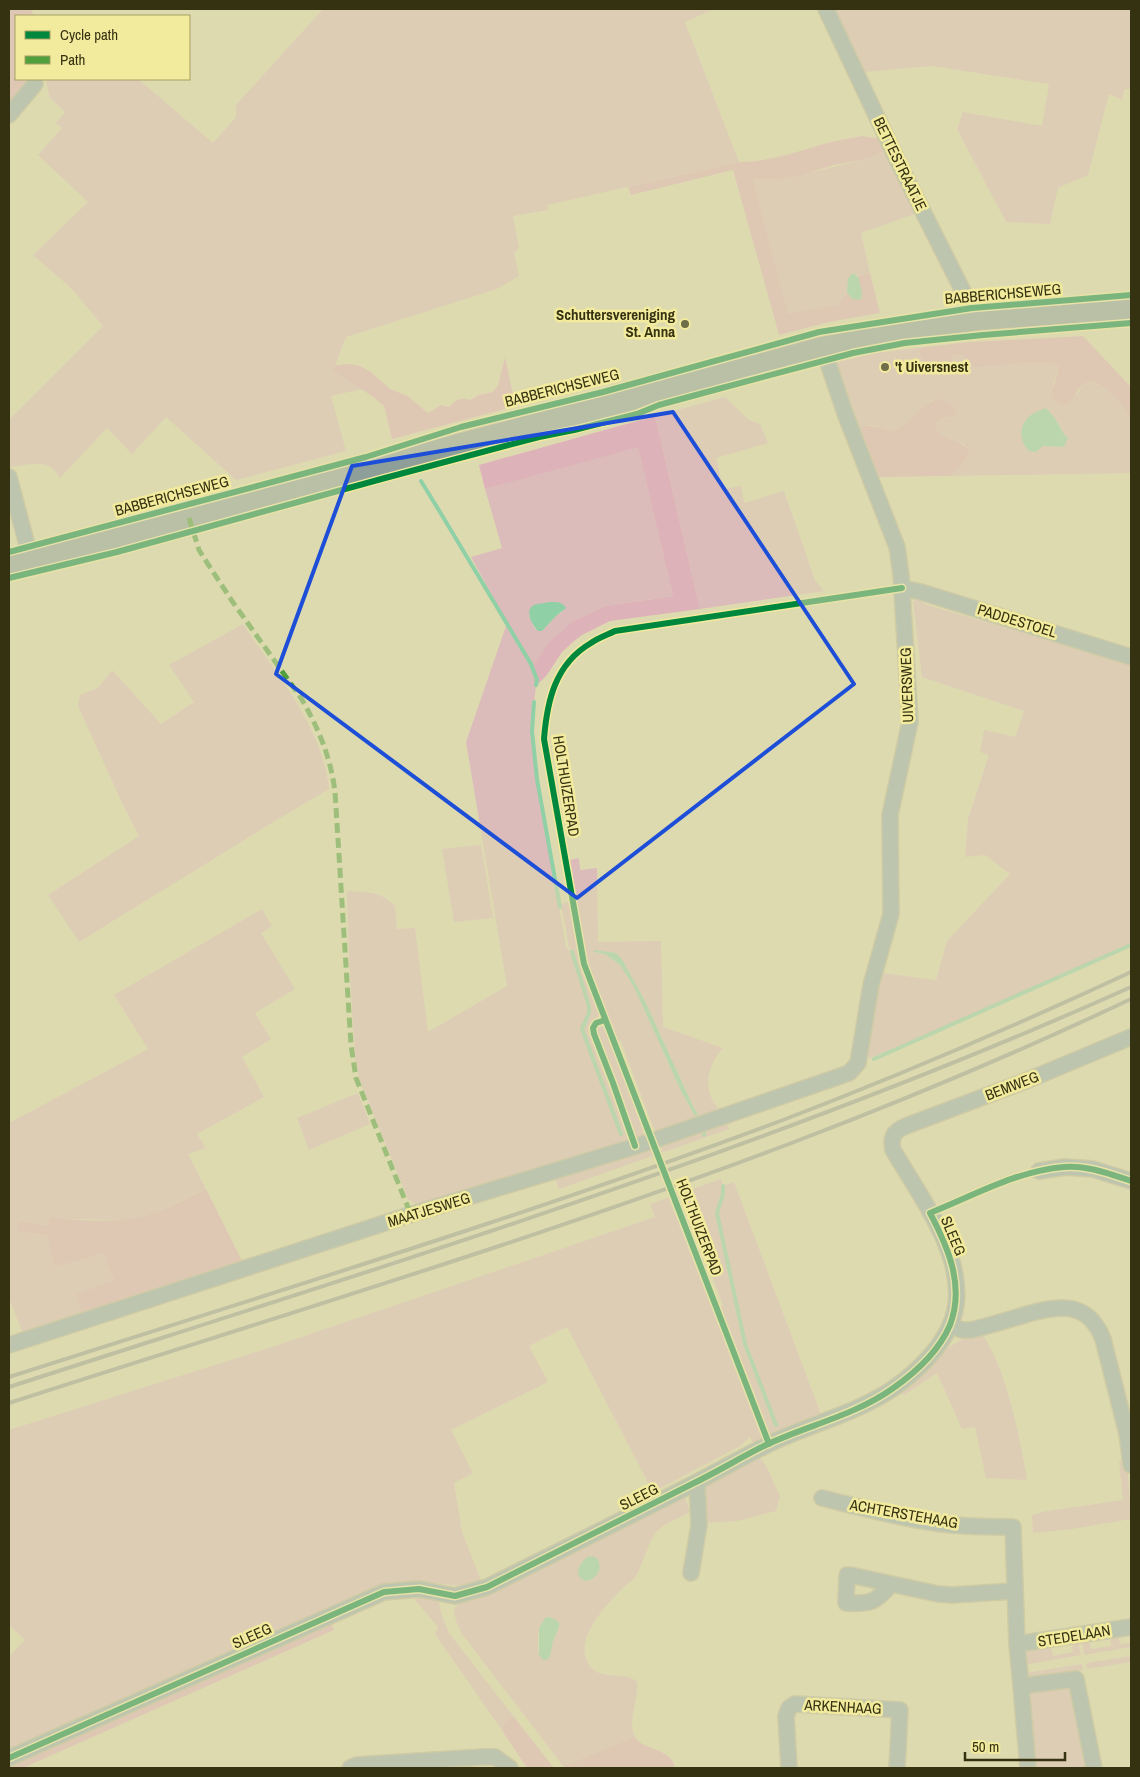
<svg xmlns="http://www.w3.org/2000/svg" width="1140" height="1777" font-family="'Archivo Narrow',sans-serif">
<style>
.green{fill:#dbbcba;fill-rule:evenodd}
.forest{fill:#deb2b9}
.water{fill:#90d0a6}
.lines{fill:none;stroke-linecap:round;stroke-linejoin:round}
.stream{stroke:#90d0a6;stroke-width:4}
.street-casing{stroke:#bcb897;stroke-width:18}
.primary-casing{stroke:#bcb897;stroke-width:25}
.street{stroke:#97aaaa;stroke-width:15}
.primary{stroke:#8e9f9a;stroke-width:22}
.rail{stroke:#9aa191;stroke-width:4}
.quiet{stroke:#519e3c;stroke-width:5;stroke-dasharray:10 5;stroke-linecap:butt}
.cycleway-casing{stroke:#f2ea9c;stroke-width:9}
.cycleway{stroke:#00873e;stroke-width:6}
.marked{fill:none;stroke:#1d4ed8;stroke-width:4;stroke-linejoin:round}
.poi-dot{fill:#706d49;stroke:#f2ea9c;stroke-width:2}
.labels{text-anchor:middle;stroke-width:5;stroke-linejoin:round;paint-order:stroke}
.street-label{font-size:15px;fill:#353212;stroke:#f2ea9c}
.poi-label{font-size:15px;font-weight:bold;fill:#353212;stroke:#f2ea9c;text-anchor:end}
</style>
<rect width="100%" height="100%" fill="#dedab0"/>
<g class="green">
<path d="M323 9H714L685 22 739 162 547 205 548 210 513 216 519 248 514 253 519 276 497 289 346 337 333 371 362 389 331 396 346 451 236 480 166 417 132 454 107 428 60 478C48 457 31 465 10 467L9 462V420L103 326 71 288 33 255 88 202 38 155 62 128 56 123 65 112 50 98 46 81 51 79H138L213 143 236 117V105Z"/>
<polygon points="834,9 1131,9 1131,89 1124,89 1122,100 1109,94 1088,175 1058,188 1050,224 1006,222 957,129 963,112 1042,126 1049,84 932,66 863,72"/>
<polygon points="886,150 917,213 861,233 870,273 858,276 856,274 847,288 847,292 838,305 788,315 753,179 779,180 867,159"/>
<path d="M918 348 924 366 952 356 964 355 1025 363H1051L1059 367 1053 385 1077 394 1083 384 1090 381C1106 388 1125 400 1131 417 1134 425 1131 462 1131 473L950 476 965 461V445C954 440 937 437 935 424L939 420 951 417 932 400 906 425 895 431 883 429 872 425 858 427 835 368 838 362 874 353ZM1046 408C1057 420 1065 430 1064 447L1043 446Z"/>
<polygon points="725,397 749,420 760,424 768,443 716,458 724,489 741,486 744,503 784,491 815,580 824,591 700,609 655,416"/>
<path d="M638 446 673 596 606 606 588 614 573 621 549 642 532 667 536 686 531 729 532 745 566 948 572 951 569 947 561 904 570 902 583 973 599 1013V1016L590 1024 588 1031 625 1129 628 1142 420 1207 408 1199 360 1081 355 1059 349 958 347 891C370 893 378 890 395 906L397 929 415 928 428 1032 507 986 466 742 507 623 471 557 502 548 485 489ZM563 611 556 616 542 631 535 629 529 615Z"/>
<polygon points="919,600 927,605 1131,664 1131,946 992,1007 868,1059 870,1023 882,973 936,980 947,941 1010,874 985,855 965,857 968,819 989,755 980,752 984,730 1015,737 1024,711 922,677 913,601"/>
<path d="M243 624C277 676 322 725 329 789L275 821 79 942 48 895 139 836 123 805 78 706 80 695 98 688 112 670 161 724 194 702 169 665Z"/>
<polygon points="481,845 493,918 454,922 442,849"/>
<path d="M579 858 580 870 597 868 598 942 661 941 663 1027 723 1048C705 1068 702 1093 722 1113L656 1135 621 1042 617 1040 588 965 570 860ZM594 950 616 953 622 959 645 1001 691 1102 698 1114 695 1116 681 1091 633 985 620 965 605 954 594 952Z"/>
<polygon points="262,909 272,926 261,933 295,989 255,1013 271,1039 242,1057 264,1097 197,1134 206,1148 188,1154 206,1189 149,1216 129,1220 61,1219 49,1217 48,1226 19,1221 16,1231 47,1236 103,1253 114,1281 84,1317 24,1336 9,1298 9,1123 148,1049 114,995"/>
<polygon points="603,1026 605,1028 646,1139 637,1140 635,1137 597,1033 598,1028"/>
<polygon points="358,1093 370,1124 309,1150 297,1118"/>
<polygon points="726,1120 729,1129 559,1189 554,1176 649,1146 652,1154 662,1150 659,1143"/>
<polygon points="721,1179 723,1186 734,1182 822,1417 771,1435 767,1431 719,1307 723,1305 681,1197 670,1201 761,1434 762,1441 755,1446 750,1437 740,1446 653,1492 567,1327 529,1346 548,1382 451,1430 473,1473 454,1483 462,1532 482,1583 467,1586 410,1581 391,1584 9,1754 9,1657 25,1640 9,1625 9,1430 272,1347 655,1217 650,1204"/>
<path d="M981 1332C1006 1367 1020 1438 1027 1480L986 1478 975 1427 962 1429 937 1373 904 1395 900 1391C925 1368 948 1341 981 1332Z"/>
<path d="M757 1454C768 1465 773 1482 780 1496L776 1511 737 1521 705 1523 701 1499 705 1481Z"/>
<polygon points="1127,1460 1131,1519 1072,1529 1033,1533 1032,1515 1041,1513 1041,1512 1123,1500 1119,1461"/>
<path d="M683 1493 690 1512C681 1517 664 1524 657 1531 650 1538 642 1566 636 1576 633 1581 628 1583 625 1586 609 1602 575 1636 587 1661 597 1684 625 1669 637 1682 639 1699 627 1721 635 1737L563 1766 462 1634 456 1621 454 1610 458 1604 478 1598ZM538 1633 556 1635 553 1641 538 1652Z"/>
<path d="M410 1594 438 1599 442 1616 449 1633 514 1717C505 1719 504 1724 503 1732L435 1634 438 1627Z"/>
<polygon points="1118,1635 1120,1644 1131,1643 1131,1647 1084,1655 1082,1641 1089,1639 1091,1649 1111,1646 1110,1636"/>
<polygon points="1078,1641 1081,1655 1024,1665 1024,1655 1030,1649 1051,1646 1053,1656 1073,1652 1072,1642"/>
<polygon points="1131,1656 1131,1662 1087,1669 1086,1663"/>
<polygon points="1082,1664 1083,1670 1026,1679 1025,1673"/>
<polygon points="1070,1686 1090,1768 1034,1768 1028,1697 1029,1692"/>
</g>
<g class="forest">
<polygon points="9,9 31,9 34,16 16,16 16,79 31,79 9,106"/>
<path d="M862 136 881 139 886 150 867 159 834 165 802 175 779 180 753 179 788 314 838 305 847 292 852 299 860 289 858 276 870 273 880 313 829 322 779 335 733 170 631 195 628 187 739 162C769 162 799 151 827 143 839 140 851 138 862 136Z"/>
<path d="M1083 336 1131 387V418C1118 399 1112 390 1091 381 1088 382 1085 383 1083 384 1072 394 1069 417 1051 396L1059 367 1051 363H1025L975 367 967 364 964 355 952 356 951 365 924 366 918 348 969 342Z"/>
<path d="M505 357 515 404 513 407 392 439 384 406 372 396 333 371 335 365 350 364 360 366 371 372 390 389 408 396 428 413 441 405 449 407C456 400 459 397 470 400L479 395 493 392 498 385Z"/>
<path d="M939 399 952 405 956 410 955 415 939 420 935 424C938 441 961 438 969 451L965 461 950 476 878 477 858 427C862 427 867 425 870 426 879 426 889 433 898 429 914 422 922 402 939 399Z"/>
<polygon points="655,416 700,609 610,621 582,635 573,642 562,652 547,675 536,686 532,667 549,642 573,621 588,614 606,606 673,596 638,447 485,489 479,465"/>
<path d="M206 1189 245 1267 84 1317 76 1294 114 1281 103 1253 55 1267 47 1236 16 1231 19 1221 48 1226 49 1217C72 1221 129 1223 149 1215 169 1208 187 1198 206 1189Z"/>
<polygon points="329,1619 334,1630 23,1768 9,1768 9,1762"/>
<polygon points="514,1717 554,1768 527,1768 503,1732 504,1724 508,1719"/>
<path d="M635 1737C645 1752 671 1747 675 1768H565L563 1766Z"/>
</g>
<g class="water">
<path d="M853 273 859 278C859 285 864 292 861 299L859 300 852 299 847 292 848 278Z"/>
<path d="M1046 408 1054 417 1064 434 1068 438 1064 447 1043 446 1036 452 1029 451C1019 441 1018 425 1031 415 1035 412 1041 410 1046 408Z"/>
<path d="M551 602C558 602 562 602 566 608L556 616 542 631H538C532 625 524 610 534 605 539 603 546 603 551 602Z"/>
<polygon points="594,950 616,953 622,959 645,1001 691,1102 698,1115 696,1116 695,1116 681,1091 633,985 620,965 605,954 594,952"/>
<path d="M592 1556 597 1558C603 1568 598 1579 586 1581 573 1577 578 1565 587 1557Z"/>
<polygon points="550,1617 559,1622 559,1627 553,1641 550,1656 547,1660 543,1660 539,1655 539,1628 545,1618"/>
</g>
<g class="lines">
<g class="stream">
<polyline points="421,481 443,517 531,664 537,680 536,685"/>
<polyline points="534,702 532,731 537,779 560,907"/>
<polyline points="572,952 589,1006 589,1013 582,1029 621,1134"/>
<polyline points="874,1059 1131,945"/>
<polyline points="704,1133 704,1135"/>
<polyline points="723,1186 723,1194 717,1213 745,1344 776,1425"/>
</g>
<defs>
<g id="street">
<polyline points="826,9 900,166 977,319"/>
<polyline points="9,115 35,84"/>
<polyline points="9,477 31,560"/>
<polyline points="902,588 921,592 1131,657"/>
<polyline points="1039,1171 1065,1167 1093,1169 1131,1181"/>
<path d="M950 1325 962 1330H971C988 1326 1004 1321 1021 1316 1055 1306 1087 1298 1103 1339L1127 1434 1131 1465"/>
<polyline points="9,1345 403,1217 643,1144 849,1073 858,1063 871,985 891,914 890,815 910,722 901,575 897,547 846,416 823,348"/>
<path d="M822 1498C859 1507 897 1518 936 1523 961 1527 987 1527 1013 1527L1017 1644 1021 1686"/>
<polyline points="691,1573 699,1525 697,1482"/>
<path d="M891 1584C876 1603 870 1604 846 1603L847 1575 855 1576 938 1594 952 1595 1015 1591"/>
<polyline points="1017,1644 1131,1627"/>
<path d="M9 1758 384 1592 419 1589 455 1596 487 1587C557 1552 627 1518 697 1482 720 1470 743 1457 767 1445 807 1425 852 1415 891 1390 919 1371 951 1340 956 1305 963 1251 919 1195 893 1150 890 1137 894 1131 906 1126L1028 1080 1131 1037"/>
<polyline points="350,1768 357,1765 483,1757 495,1757 510,1768"/>
<polyline points="789,1768 786,1716 789,1708 795,1704 900,1710 897,1768"/>
<polyline points="1028,1768 1021,1686 1076,1679 1094,1768"/>
</g>
<polyline id="primary" points="9,565 823,348 937,325 977,319 1131,308"/>
</defs>
<use href="#street" class="street-casing"/>
<use href="#primary" class="primary-casing"/>
<use href="#street" class="street"/>
<use href="#primary" class="primary"/>
<g class="rail">
<path d="M9 1377C268 1294 529 1215 783 1120 901 1075 1017 1025 1131 972"/>
<path d="M9 1387C387 1265 768 1150 1131 987"/>
<path d="M9 1403C269 1319 532 1241 789 1144 905 1100 1019 1052 1131 999"/>
</g>
<path class="quiet" d="M189 518 199 550 204 558 232 601 301 698C318 727 331 758 335 792L351 1045 356 1078 411 1215"/>
<defs>
<g id="cycleway">
<polyline points="9,552 366,457 461,427 603,392 819,332 972,308 1131,295"/>
<polyline points="9,578 117,552 385,478 539,437 574,430 637,414 659,405 718,389 853,353 905,343 983,335 1131,323"/>
<polyline points="605,1020 596,1023 593,1028 594,1034 613,1083 635,1146"/>
<path d="M769 1444 584 964 544 739C547 701 555 664 591 643 598 638 607 635 615 631L902 588"/>
<path d="M9 1758 384 1592 419 1589 455 1596 487 1587C556 1553 625 1518 694 1483 719 1471 743 1456 768 1444 809 1425 855 1415 892 1389 915 1373 939 1351 950 1325 965 1286 948 1247 930 1213 973 1196 1016 1171 1064 1167 1087 1165 1110 1174 1131 1181"/>
</g>
</defs>
<use href="#cycleway" class="cycleway-casing"/>
<use href="#cycleway" class="cycleway"/>
</g>
<path d="M0 0H1140V1777H0ZM673 412 854 684 577 898 276 674 352 466Z" fill="#dedab0" fill-opacity=".55" fill-rule="evenodd"/>
<path class="marked" d="M673 412 854 684 577 898 276 674 352 466Z"/>
<g class="poi-dot">
<circle cx="685" cy="324" r="5"/>
<circle cx="885" cy="367" r="5"/>
</g>
<g class="labels">
<g class="street-label">
<text transform="translate(900 164) rotate(64)" y="5">BETTESTRAATJE</text>
<text transform="translate(1003 294) rotate(-5)" y="5">BABBERICHSEWEG</text>
<text transform="translate(562 388) rotate(-14)" y="5">BABBERICHSEWEG</text>
<text transform="translate(172 496) rotate(-15)" y="5">BABBERICHSEWEG</text>
<text transform="translate(1017 621) rotate(17)" y="5">PADDESTOEL</text>
<text transform="translate(907 685) rotate(-92)" y="5">UIVERSWEG</text>
<text transform="translate(566 786) rotate(81)" y="5">HOLTHUIZERPAD</text>
<text transform="translate(1012 1086) rotate(-21)" y="5">BEMWEG</text>
<text transform="translate(429 1210) rotate(-17)" y="5">MAATJESWEG</text>
<text transform="translate(699 1227) rotate(69)" y="5">HOLTHUIZERPAD</text>
<text transform="translate(953 1236) rotate(67)" y="5">SLEEG</text>
<text transform="translate(639 1497) rotate(-27)" y="5">SLEEG</text>
<text transform="translate(904 1514) rotate(10)" y="5">ACHTERSTEHAAG</text>
<text transform="translate(252 1636) rotate(-24)" y="5">SLEEG</text>
<text transform="translate(1074 1636) rotate(-9)" y="5">STEDELAAN</text>
<text transform="translate(843 1707) rotate(3)" y="5">ARKENHAAG</text>
</g>
<g class="poi-label">
<text x="675" y="320">Schuttersvereniging<tspan x="675" dy="17">St. Anna</tspan></text>
<text x="895" y="372" text-anchor="start">'t Uiversnest</text>
</g>
</g>
<rect width="1140" height="1777" fill="none" stroke="#353212" stroke-width="20"/>
<rect x="15" y="15" width="175" height="65" fill="#f2ea9c" stroke="#a6a065"/>
<rect x="25" y="31" width="25" height="8" fill="#00873e" stroke="#a6a065"/>
<text x="60" y="40" font-size="15" fill="#353212">Cycle path</text>
<rect x="25" y="56" width="25" height="8" fill="#519e3c" stroke="#a6a065"/>
<text x="60" y="65" font-size="15" fill="#353212">Path</text>
<path d="M965 1752v8h100v-8" fill="none" stroke="#353212" stroke-width="2.5"/>
<text x="972" y="1752" font-size="15" fill="#353212" stroke="#f2ea9c" stroke-width="4" paint-order="stroke">50 m</text>
</svg>
